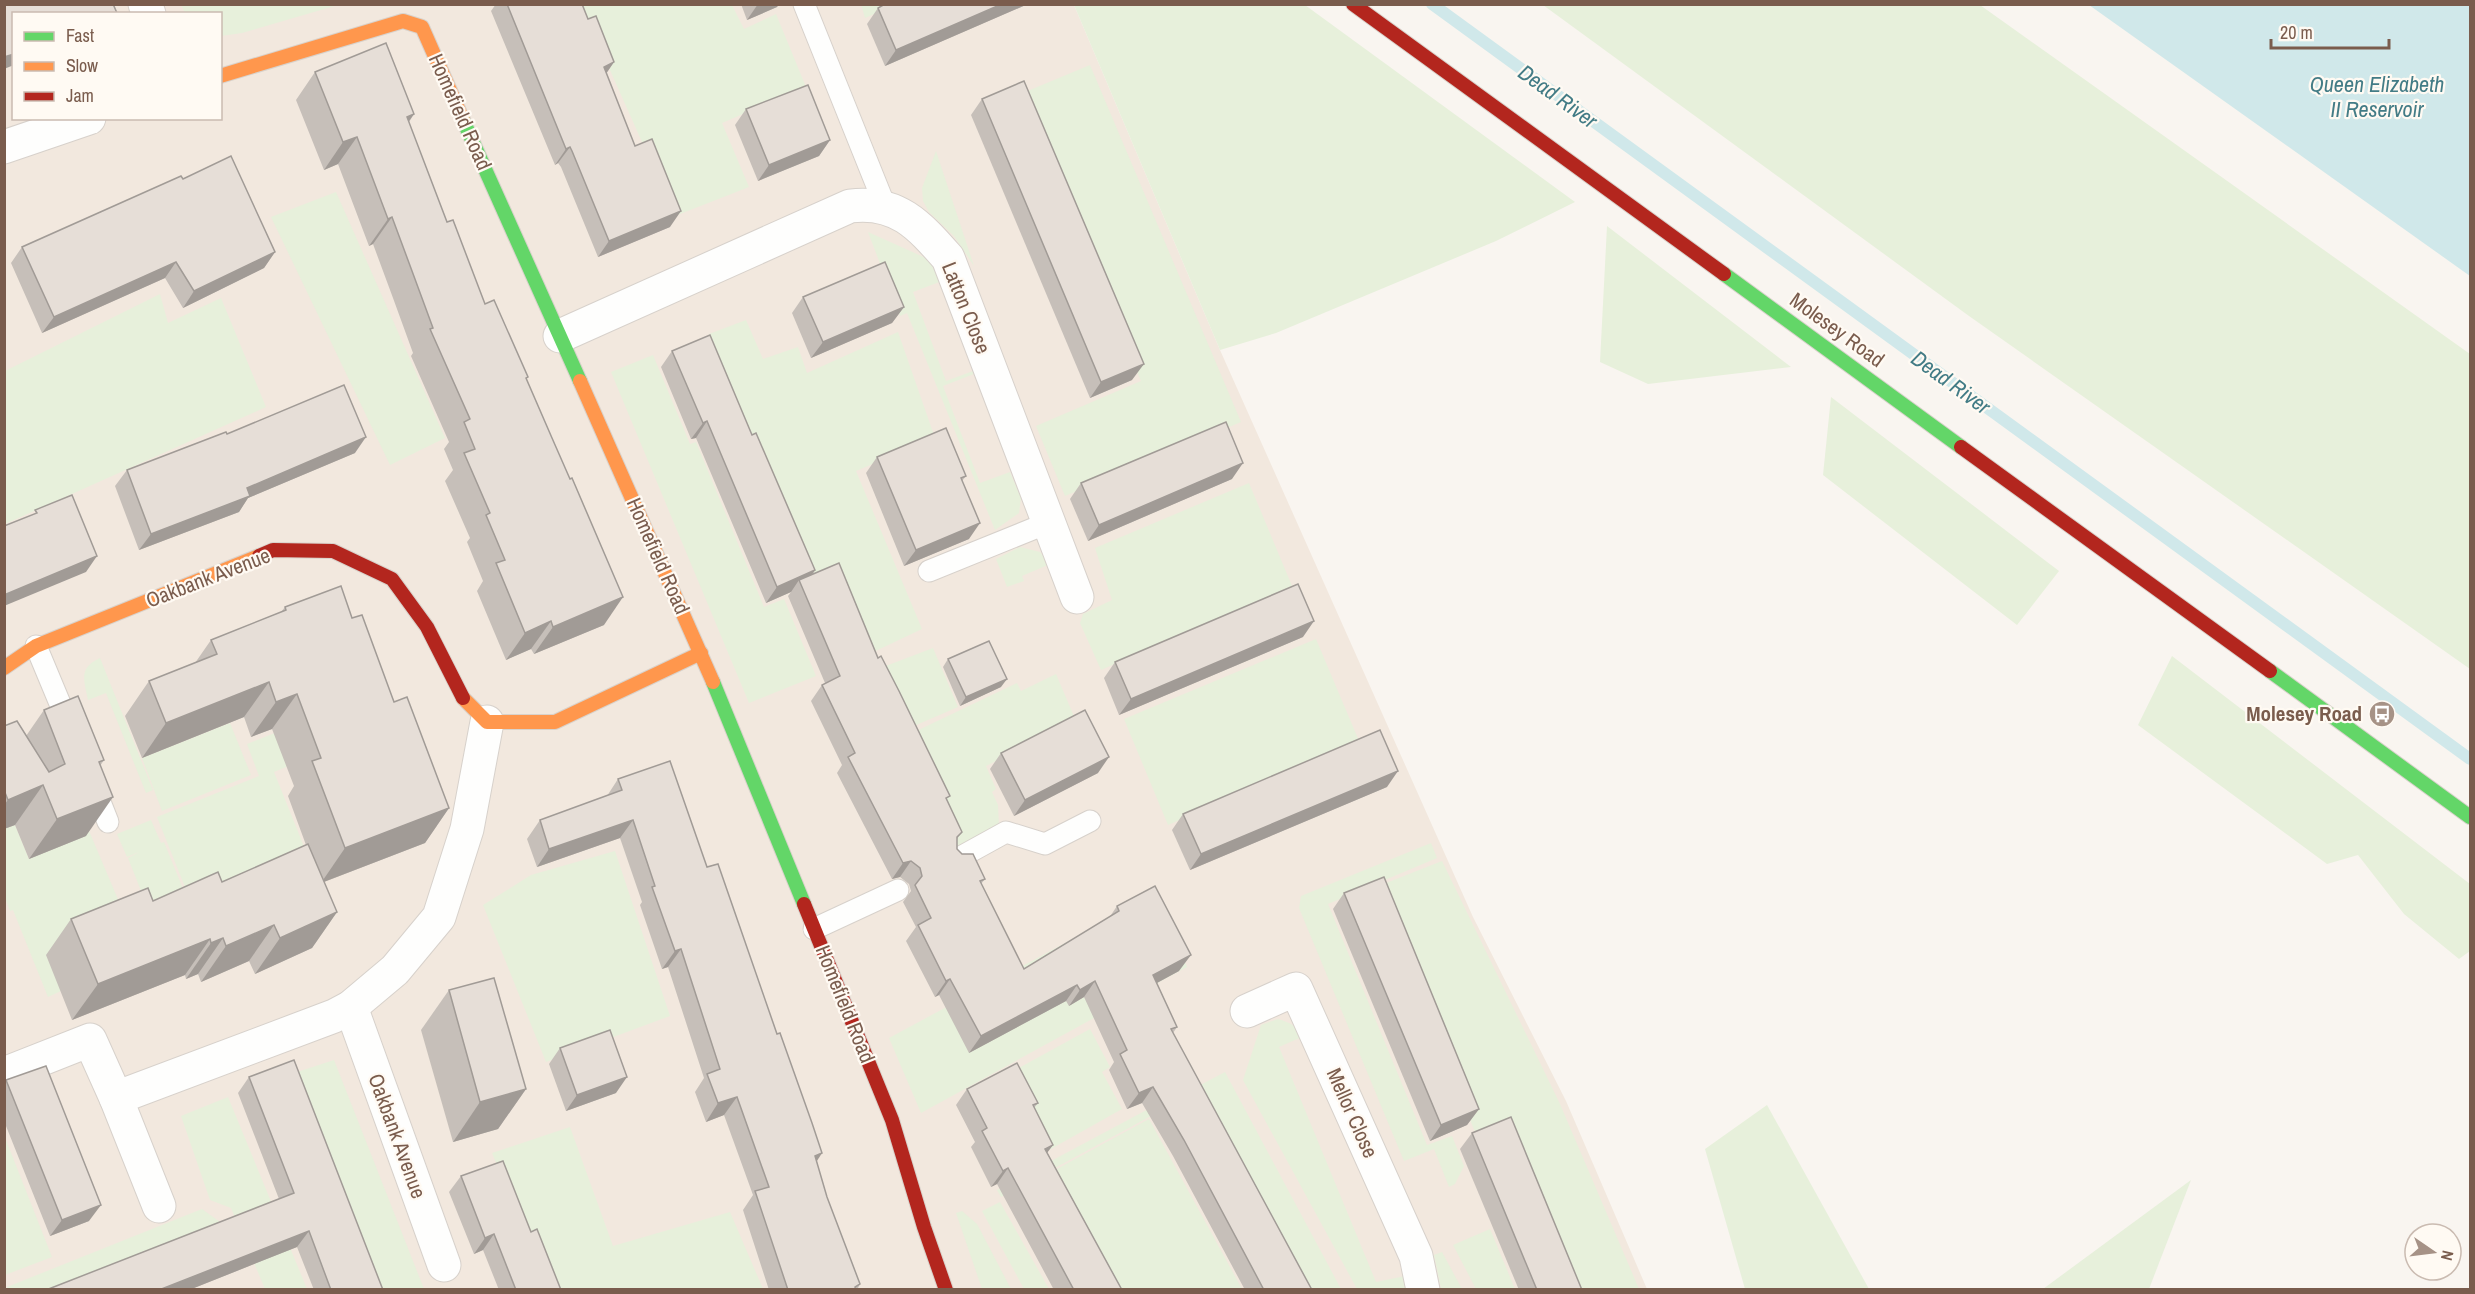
<svg xmlns="http://www.w3.org/2000/svg" width="2475" height="1294" font-family="'Archivo Narrow',sans-serif">
<style>
.residential{fill:#f2e8de;fill-rule:evenodd}
.green{fill:#e7f0db}
.water{fill:#d0e8ea}
.lines{fill:none;stroke-linecap:round;stroke-linejoin:round}
.stream{stroke:#d0e8ea;stroke-width:12}
.lane-casing{stroke:#d7d1cb;stroke-width:23}
.street-casing{stroke:#d7d1cb;stroke-width:35}
.fast-casing{stroke:#d9d2cb;stroke-width:16}
.slow-casing{stroke:#d9d2cb;stroke-width:16}
.jam-casing{stroke:#d9d2cb;stroke-width:16}
.lane{stroke:#fefefd;stroke-width:21}
.street{stroke:#fefefd;stroke-width:33}
.fast{stroke:#63d668;stroke-width:14}
.slow{stroke:#ff974d;stroke-width:14}
.jam{stroke:#b3261e;stroke-width:14}
.wall{fill:#c6bfb9}
.shaded-wall{fill:#a19b96}
.building{fill:#e6ded7;stroke:#a19b96;stroke-width:1.5}
.labels{text-anchor:middle;stroke-width:4.5;stroke-linejoin:round;paint-order:stroke}
.street-label{font-size:21px;fill:#7a5c4d;stroke:#fffaf3}
.poi-label{font-size:21px;font-weight:bold;fill:#7a5c4d;stroke:#fffaf3;text-anchor:end}
.water-label{font-size:22px;font-style:italic;fill:#437c86;stroke:#fffaf3}
</style>
<rect width="100%" height="100%" fill="#f9f5f0"/>
<path class="residential" d="M5 5H1074L1220 350 1473 917 1566 1101 1647 1289 5 1290ZM14 14H220V118H14Z"/>
<g class="green">
<polygon points="861,4 895,5 865,18"/>
<polygon points="181,5 338,5 242,33 221,36 220,14 185,13"/>
<polygon points="581,5 732,5 744,29 776,14 806,87 722,123 749,187 675,216"/>
<polygon points="1074,5 1305,5 1575,202 1496,241 1276,333 1220,350"/>
<polygon points="1543,5 1980,5 2470,354 2470,669 1969,316"/>
<polygon points="1090,65 1241,422 1065,496 1036,426 1141,381 1018,95"/>
<polygon points="936,151 974,266 954,236 929,212 923,201 922,188"/>
<polygon points="336,192 445,438 390,465 271,217"/>
<polygon points="1607,226 1791,367 1648,384 1600,362"/>
<polygon points="868,232 928,259 942,281 913,292 946,381 973,371 974,374 943,386 980,483 1010,472 1021,498 1019,513 995,530 907,313 900,316"/>
<polygon points="160,294 168,323 221,298 266,407 5,524 5,371"/>
<polygon points="746,320 763,359 798,347 807,373 898,332 935,438 856,471 922,629 865,656 808,581 709,334"/>
<polygon points="653,355 690,444 696,442 764,607 784,599 816,676 749,703 611,372"/>
<polygon points="1831,397 2059,571 2017,625 1823,475"/>
<polygon points="1249,483 1292,586 1101,670 1080,623 1083,614 1112,600 1095,548"/>
<polygon points="1020,547 1040,552 1050,564 1022,576 1024,581 1007,587 996,559"/>
<polygon points="1316,639 1359,741 1168,825 1124,719"/>
<polygon points="933,648 958,707 914,726 870,672"/>
<polygon points="2172,656 2470,884 2470,951 2459,959 2404,914 2358,855 2327,864 2138,725"/>
<path d="M100 658 153 790 146 793 106 693 88 700C84 680 78 668 100 658Z"/>
<polygon points="1056,674 1076,721 986,766 996,789 992,792 998,805 999,826 954,849 908,735 1017,683 1021,691"/>
<polygon points="230,723 251,775 162,811 142,758"/>
<polygon points="290,727 303,760 274,772 311,864 195,912 157,817 259,776 247,744"/>
<polygon points="76,800 155,987 61,991 48,997 13,910 10,911 5,898 4,829 15,825 29,859"/>
<polygon points="151,820 161,843 164,842 190,906 151,916 128,858 139,852 127,857 117,834"/>
<polygon points="1431,843 1437,858 1328,904 1427,1145 1452,1136 1464,1166 1455,1184 1449,1187 1434,1149 1404,1161 1299,908 1301,896"/>
<polygon points="615,851 670,1016 546,1062 483,905 531,875"/>
<polygon points="1442,861 1560,1104 1639,1289 1570,1289 1477,1137 1376,887"/>
<polygon points="1156,894 1187,967 921,1113 889,1038"/>
<path d="M1278 1019C1289 1022 1298 1027 1304 1036L1279 1047 1376 1282 1405 1276 1406 1289H1357L1243 1080 1261 1025Z"/>
<polygon points="1090,1029 1110,1067 1102,1072 1122,1109 1042,1154 1006,1075"/>
<polygon points="334,1060 424,1289 371,1289 288,1075"/>
<polygon points="1225,1072 1341,1289 1295,1289 1191,1090"/>
<polygon points="1184,1090 1188,1096 1001,1197 997,1190"/>
<polygon points="228,1097 307,1289 265,1289 231,1208 210,1200 181,1116"/>
<polygon points="1767,1105 1869,1289 1745,1289 1705,1149"/>
<polygon points="1149,1119 1242,1289 1103,1289 1042,1177"/>
<polygon points="570,1127 613,1246 730,1212 763,1289 549,1289 492,1153"/>
<polygon points="4,1135 52,1257 5,1275 4,1275"/>
<polygon points="2191,1180 2149,1289 2043,1289"/>
<polygon points="1000,1202 1049,1289 1024,1289 982,1211"/>
<polygon points="202,1209 227,1227 70,1289 8,1290 7,1287"/>
<polygon points="962,1211 977,1224 1011,1289 982,1289 956,1213"/>
<polygon points="1490,1229 1515,1289 1476,1289 1453,1245"/>
<polygon points="1442,1252 1462,1289 1441,1289 1434,1255"/>
</g>
<polygon class="water" points="2089,5 2470,5 2470,276"/>
<g class="lines">
<polyline class="stream" points="1432,4 2470,759"/>
<defs>
<g id="lane">
<polyline points="804,4 885,206"/>
<polyline points="929,571 1050,522"/>
<polyline points="36,646 71,730"/>
<polyline points="93,784 108,822"/>
<polyline points="957,859 1006,832 1045,844 1090,821"/>
<polyline points="814,929 898,890"/>
</g>
<g id="street">
<polyline points="145,4 149,14"/>
<polyline points="4,147 89,118"/>
<path d="M560 336 850 206C897 200 919 225 948 258L1077 597"/>
<polyline points="351,1007 444,1265"/>
<polyline points="1247,1011 1296,989 1416,1256 1423,1290"/>
<polyline points="4,1074 90,1040 116,1098 159,1206"/>
<polyline points="116,1098 334,1016 351,1007 395,970 439,917 467,829 487,722"/>
</g>
<g id="fast">
<polyline points="463,120 580,381"/>
<polyline points="1724,274 1961,447"/>
<polyline points="2270,671 2470,817"/>
<polyline points="713,682 804,904"/>
</g>
<g id="slow">
<polyline points="220,76 403,21 422,27 463,120"/>
<polyline points="580,381 713,682"/>
<polyline points="4,668 36,646 259,556"/>
<polyline points="463,698 487,722 555,722 701,653"/>
</g>
<g id="jam">
<polyline points="1353,4 1724,274"/>
<polyline points="1961,447 2270,671"/>
<polyline points="259,556 273,550 333,551 392,579 427,627 463,698"/>
<polyline points="804,904 892,1120 924,1227 946,1290"/>
</g>
</defs>
<use href="#lane" class="lane-casing"/>
<use href="#street" class="street-casing"/>
<use href="#fast" class="fast-casing"/>
<use href="#slow" class="slow-casing"/>
<use href="#jam" class="jam-casing"/>
<use href="#lane" class="lane"/>
<use href="#street" class="street"/>
<use href="#fast" class="fast"/>
<use href="#slow" class="slow"/>
<use href="#jam" class="jam"/>
</g>
<g class="wall">
<polygon points="496,4 582,4 588,19 614,62 606,74 635,146 670,227 598,257 561,167 558,163 555,165 491,11"/>
<polygon points="741,4 779,4 777,7 747,20"/>
<polygon points="885,4 1028,4 885,66 867,24 878,8"/>
<polygon points="315,72 414,114 409,122 447,222 485,304 528,377 526,379 604,625 534,654 531,649 506,660 477,591 483,581 467,542 470,538 445,481 453,470 444,449 449,442 411,356 413,353 393,298 373,244 369,246 338,164 324,170 296,100"/>
<polygon points="982,99 1132,380 1090,398 971,115"/>
<polygon points="746,109 830,140 819,156 758,181 735,125"/>
<polygon points="183,179 275,252 264,268 183,308 165,278 42,333 11,263 22,247"/>
<polygon points="803,297 904,307 892,323 811,358 792,313"/>
<polygon points="672,351 752,435 815,570 813,574 878,658 962,832 957,839 957,849 985,879 981,884 1024,969 1109,918 1117,906 1179,971 1157,983 1177,1027 1173,1033 1312,1290 1245,1290 1173,1156 1142,1103 1127,1109 1109,1070 1114,1062 1084,997 1069,1006 1066,1001 969,1053 939,995 935,997 906,941 916,927 903,902 911,891 909,884 900,877 892,879 837,773 842,765 811,701 822,685 825,683 788,596 791,592 766,603 696,438 691,439 661,367"/>
<polygon points="227,434 355,453 248,498 239,512 139,550 115,486 127,470"/>
<polygon points="877,457 966,476 962,481 969,539 904,566 866,473"/>
<polygon points="1232,479 1088,541 1070,499 1081,483"/>
<polygon points="285,607 352,618 449,808 425,843 324,882 337,912 312,948 255,974 249,961 201,982 198,974 186,979 185,975 72,1020 46,955 71,919 153,901 222,882 306,845 288,796 294,786 272,729 251,737 244,717 142,758 125,716 149,681 195,663 211,640 281,612"/>
<polygon points="1303,637 1119,715 1104,678 1115,662"/>
<polygon points="948,659 1001,687 960,706 943,667"/>
<polygon points="44,710 104,760 100,766 86,836 29,859 15,825 4,829 4,726 26,736"/>
<polygon points="1001,753 1098,773 1014,816 990,769"/>
<polygon points="618,779 707,867 817,1162 827,1197 860,1284 857,1290 769,1290 743,1210 753,1195 724,1115 706,1122 695,1092 704,1078 668,967 662,969 640,905 642,902 620,838 537,867 527,839 540,820 607,796"/>
<polygon points="1387,787 1190,870 1172,830 1183,814"/>
<polygon points="1344,893 1479,1109 1467,1125 1430,1141 1333,909"/>
<polygon points="449,990 526,1089 498,1129 453,1142 421,1030"/>
<polygon points="560,1048 616,1093 566,1111 549,1064"/>
<polygon points="249,1077 383,1290 314,1290 297,1247 189,1290 46,1290 279,1199 238,1093"/>
<polygon points="6,1080 89,1221 50,1236 4,1121 4,1082"/>
<polygon points="967,1089 1038,1103 1034,1108 1053,1145 1047,1152 1122,1290 1054,1290 997,1184 991,1187 971,1147 975,1142 956,1105"/>
<polygon points="1472,1133 1582,1290 1519,1290 1460,1149"/>
<polygon points="461,1176 531,1232 561,1290 499,1290 483,1250 474,1254 449,1192"/>
</g>
<g class="shaded-wall">
<polygon points="758,4 779,4 777,7 747,20"/>
<polygon points="1002,4 1028,4 885,66 896,50"/>
<polygon points="14,54 14,65 4,69 4,57"/>
<polygon points="614,62 603,78 604,67"/>
<polygon points="414,114 395,141 407,117"/>
<polygon points="357,137 338,164 324,170 343,142"/>
<polygon points="830,140 819,156 758,181 769,165"/>
<polygon points="570,147 558,163 555,165 566,149"/>
<polygon points="681,211 670,227 598,257 609,241"/>
<polygon points="392,217 373,244 369,246 388,219"/>
<polygon points="275,252 264,268 183,308 194,291"/>
<polygon points="176,262 165,278 42,333 54,317"/>
<polygon points="904,307 892,323 811,358 823,342"/>
<polygon points="1144,364 1132,380 1090,398 1101,382"/>
<polygon points="707,421 696,438 691,439 703,423"/>
<polygon points="366,437 355,453 248,498 239,512 139,550 151,534 247,488"/>
<polygon points="1243,463 1232,479 1088,541 1099,525"/>
<polygon points="980,523 969,539 904,566 916,550"/>
<polygon points="97,556 86,572 4,606 4,595"/>
<polygon points="815,570 804,586 799,580 791,592 766,603 777,587"/>
<polygon points="623,597 604,625 534,654 553,627"/>
<polygon points="551,621 531,649 506,660 525,633"/>
<polygon points="1314,621 1303,637 1119,715 1131,699"/>
<polygon points="1007,679 1001,687 960,706 966,697"/>
<polygon points="269,682 244,717 142,758 166,723"/>
<polygon points="297,694 272,729 251,737 276,702"/>
<polygon points="1109,757 1098,773 1014,816 1025,800"/>
<polygon points="1398,771 1387,787 1190,870 1201,854"/>
<polygon points="43,785 15,825 4,829 4,805 8,800"/>
<polygon points="113,797 86,836 29,859 57,819"/>
<polygon points="449,808 425,843 321,883 345,848"/>
<polygon points="633,820 620,838 537,867 549,849"/>
<polygon points="911,861 900,877 892,879 903,863"/>
<polygon points="337,912 312,948 255,974 280,938"/>
<polygon points="274,925 249,961 201,982 226,946"/>
<polygon points="223,938 198,974 186,979 211,943"/>
<polygon points="210,939 185,975 72,1020 98,984"/>
<polygon points="681,949 668,967 662,969 675,951"/>
<polygon points="1191,955 1179,971 1142,991 1153,975"/>
<polygon points="950,979 939,995 935,997 946,981"/>
<polygon points="1095,981 1084,997 1069,1006 1080,990"/>
<polygon points="1077,985 1066,1001 969,1053 981,1036"/>
<polygon points="627,1077 616,1093 566,1111 577,1095"/>
<polygon points="1153,1087 1142,1103 1127,1109 1139,1093"/>
<polygon points="526,1089 498,1129 453,1142 480,1102"/>
<polygon points="737,1097 724,1115 706,1122 718,1103"/>
<polygon points="1479,1109 1467,1125 1430,1141 1441,1125"/>
<polygon points="1053,1145 1041,1161 1045,1149"/>
<polygon points="822,1153 810,1172 815,1156"/>
<polygon points="1008,1168 997,1184 991,1187 1003,1171"/>
<polygon points="101,1205 89,1221 50,1236 62,1220"/>
<polygon points="309,1231 297,1247 189,1290 159,1290"/>
<polygon points="494,1234 483,1250 474,1254 485,1238"/>
</g>
<g class="building">
<polygon points="4,4 113,4 117,13 14,14 14,54 4,57"/>
<polygon points="507,4 582,4 588,19 596,16 614,62 604,67 635,146 652,139 681,211 609,241 572,151 570,147 566,149"/>
<polygon points="885,4 1002,4 896,50 878,8"/>
<polygon points="386,43 414,114 407,117 447,222 453,220 485,304 494,300 528,377 526,378 552,438 570,479 572,478 623,597 553,627 551,621 525,633 496,563 505,560 486,515 490,513 464,453 475,449 464,422 470,419 430,329 433,328 412,271 392,217 388,219 357,137 343,142 315,72"/>
<polygon points="1024,81 1144,364 1101,382 982,99"/>
<polygon points="808,85 830,140 769,165 746,109"/>
<polygon points="231,156 275,252 194,291 176,262 54,317 22,247 181,176 183,179"/>
<polygon points="885,262 904,307 823,342 803,297"/>
<polygon points="710,335 752,435 756,433 815,570 777,587 707,421 703,423 672,351"/>
<polygon points="344,385 366,437 247,488 250,496 151,534 127,470 226,432 227,434"/>
<polygon points="1226,422 1243,463 1099,525 1081,483"/>
<polygon points="946,428 966,476 961,478 980,523 916,550 877,457"/>
<polygon points="72,495 97,556 4,595 4,526 37,513 35,510"/>
<polygon points="839,563 878,658 881,656 899,691 950,796 946,798 962,832 957,837 957,849 962,854 973,854 985,879 980,881 1024,969 1119,911 1117,906 1155,886 1191,955 1153,975 1177,1027 1171,1029 1312,1290 1264,1290 1184,1140 1153,1087 1139,1093 1120,1054 1127,1050 1095,981 1080,990 1077,985 981,1036 950,979 946,981 918,925 931,918 915,885 922,876 920,868 911,861 903,863 848,757 855,753 822,685 840,676 799,580"/>
<polygon points="1298,584 1314,621 1131,699 1115,662"/>
<polygon points="341,586 352,618 362,615 394,702 407,697 449,808 345,848 312,761 321,758 297,694 276,702 269,682 166,723 149,681 217,654 211,640 286,610 285,607"/>
<polygon points="989,641 1007,679 966,697 948,659"/>
<polygon points="78,696 104,760 99,762 113,797 57,819 43,785 8,800 4,790 4,726 17,721 49,772 65,764 44,710"/>
<polygon points="1085,710 1109,757 1025,800 1001,753"/>
<polygon points="1380,730 1398,771 1201,854 1183,814"/>
<polygon points="670,761 707,867 718,864 777,1034 780,1033 812,1123 822,1153 815,1156 827,1197 860,1284 855,1287 856,1290 788,1290 755,1191 769,1187 737,1097 718,1103 707,1074 720,1069 681,949 675,951 652,887 655,886 633,820 549,849 540,820 622,790 618,779"/>
<polygon points="308,844 337,912 280,938 274,925 226,946 223,938 211,943 210,939 98,984 71,919 148,888 153,901 218,872 222,882"/>
<polygon points="1384,877 1479,1109 1441,1125 1344,893"/>
<polygon points="494,978 526,1089 480,1102 449,990"/>
<polygon points="610,1030 627,1077 577,1095 560,1048"/>
<polygon points="294,1060 383,1290 331,1290 309,1231 159,1290 46,1290 294,1193 249,1077"/>
<polygon points="1017,1063 1038,1103 1033,1105 1053,1145 1045,1149 1122,1290 1074,1290 1008,1168 1003,1171 982,1131 987,1128 967,1089"/>
<polygon points="46,1066 101,1205 62,1220 6,1080"/>
<polygon points="1511,1117 1582,1290 1537,1290 1472,1133"/>
<polygon points="503,1161 531,1232 537,1229 561,1290 516,1290 494,1234 485,1238 461,1176"/>
</g>
<defs>
<symbol id="bus-disc" viewBox="-11 -11 22 22"><circle r="9.5" fill="#a69286" stroke="#fffaf3"/><path d="M-5-6H5V4H4V6H2V4H-2V6H-4V4H-5ZM-3.5-4V0h7V-4ZM-3.5 1.2v1.5H-2V1.2ZM2 1.2v1.5H3.5V1.2Z" fill="#fff"/></symbol>
</defs>
<g fill-rule="evenodd">
<use href="#bus-disc" x="2367" y="699" width="30" height="30"/>
</g>
<g class="labels">
<g class="street-label">
<text transform="translate(460 112) rotate(66)" y="7">Homefield Road</text>
<text transform="translate(966 308) rotate(68)" y="7">Latton Close</text>
<text transform="translate(1837 330) rotate(36)" y="7">Molesey Road</text>
<text transform="translate(658 556) rotate(66)" y="7">Homefield Road</text>
<text transform="translate(208 578) rotate(-21)" y="7">Oakbank Avenue</text>
<text transform="translate(845 1004) rotate(68)" y="7">Homefield Road</text>
<text transform="translate(1352 1113) rotate(66)" y="7">Mellor Close</text>
<text transform="translate(397 1136) rotate(70)" y="7">Oakbank Avenue</text>
</g>
<g class="poi-label">
<text x="2362" y="721">Molesey Road</text>
</g>
<g class="water-label">
<text x="2377" y="92">Queen Elizabeth<tspan x="2377" dy="25">II Reservoir</tspan></text>
<text transform="translate(1558 96) rotate(36)" y="8">Dead River</text>
<text transform="translate(1951 382) rotate(36)" y="8">Dead River</text>
</g>
</g>
<rect width="2475" height="1294" fill="none" stroke="#7a5c4d" stroke-width="12"/>
<rect x="12" y="12" width="210" height="108" fill="#fffaf3" stroke="#cabbb1" stroke-width="1.5"/>
<rect x="24" y="32" width="30" height="9" fill="#63d668" stroke="#cabbb1" stroke-width="1.5"/>
<text x="66" y="42" font-size="18" fill="#7a5c4d">Fast</text>
<rect x="24" y="62" width="30" height="9" fill="#ff974d" stroke="#cabbb1" stroke-width="1.5"/>
<text x="66" y="72" font-size="18" fill="#7a5c4d">Slow</text>
<rect x="24" y="92" width="30" height="9" fill="#b3261e" stroke="#cabbb1" stroke-width="1.5"/>
<text x="66" y="102" font-size="18" fill="#7a5c4d">Jam</text>
<g transform="translate(2433 1252) rotate(104)"><circle r="28" fill="#fffaf3" stroke="#cabbb1" stroke-width="1.5"/>
<path d="M0-4.5L10 22L0 15L-10 22Z" fill="#a69286"/>
<text y="-9" font-size="16" font-weight="bold" text-anchor="middle" fill="#7a5c4d">N</text>
</g>
<path d="M2271 39v9h118v-9" fill="none" stroke="#7a5c4d" stroke-width="3"/>
<text x="2280" y="39" font-size="18" fill="#7a5c4d" stroke="#fffaf3" stroke-width="4.5" paint-order="stroke">20 m</text>
</svg>
